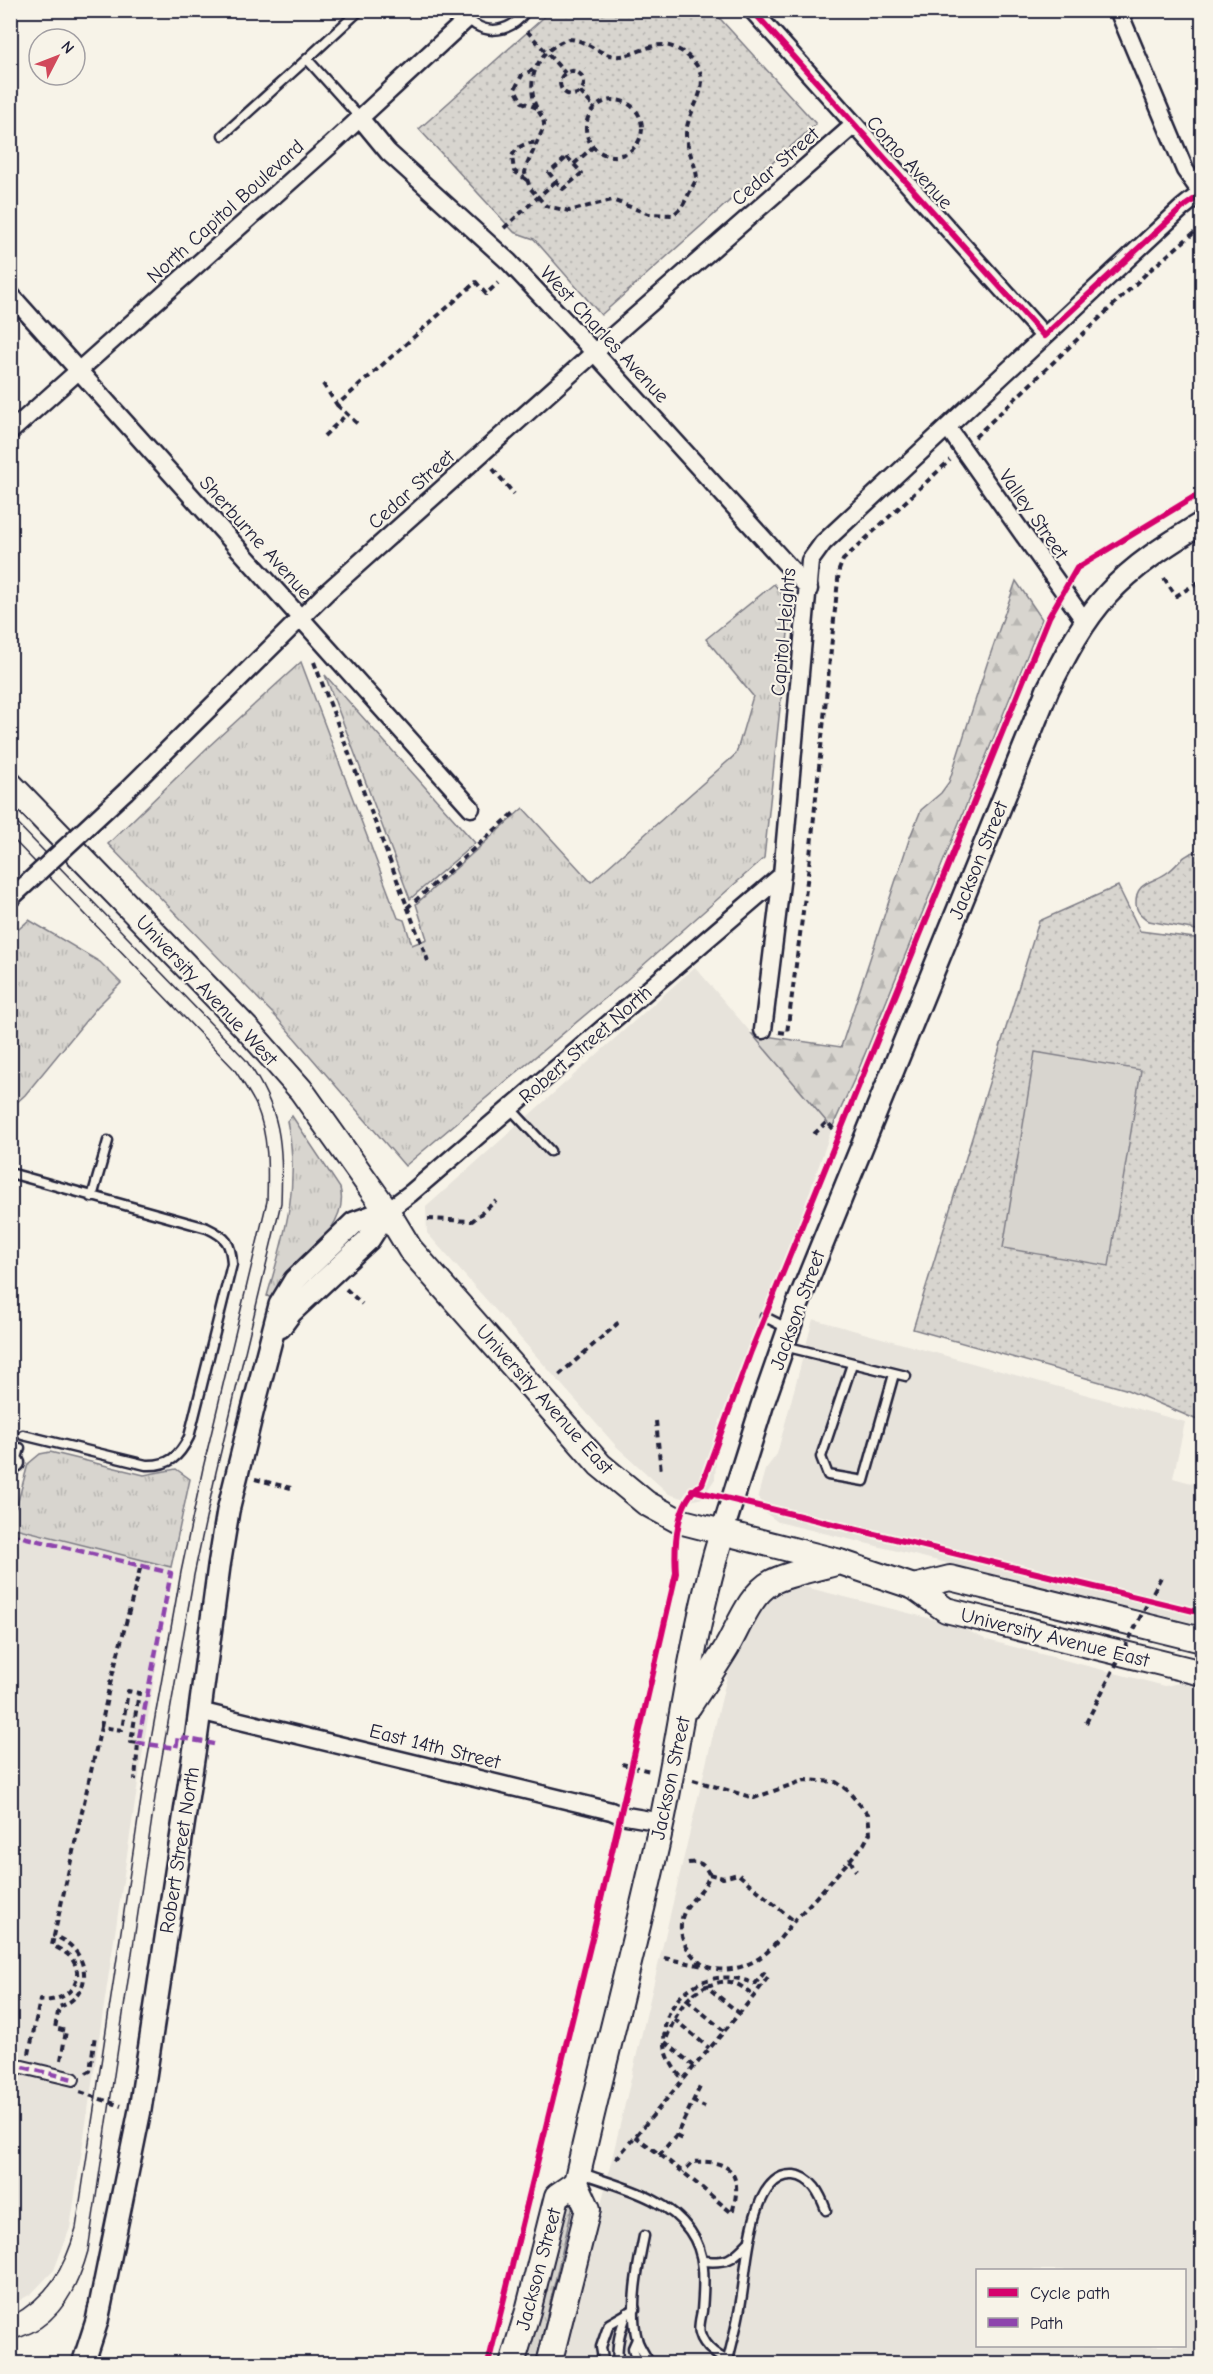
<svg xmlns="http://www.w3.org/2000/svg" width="1213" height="2374" font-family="'Comic Neue',sans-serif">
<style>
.built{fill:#e7e3db;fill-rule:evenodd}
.grass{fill:url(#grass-tufts);stroke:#7d7c85;stroke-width:1.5}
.forest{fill:url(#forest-firs);stroke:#7d7c85;stroke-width:1.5}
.park{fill:url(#park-dots);stroke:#7d7c85;stroke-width:1.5}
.pitch{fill:#d8d5cf;stroke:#7d7c85;stroke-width:1.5}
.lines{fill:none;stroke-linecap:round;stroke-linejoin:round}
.service-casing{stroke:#22223b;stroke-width:13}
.pedestrian-casing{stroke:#22223b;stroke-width:16}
.minor-casing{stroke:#22223b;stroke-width:21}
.tertiary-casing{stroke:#22223b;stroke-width:26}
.secondary-casing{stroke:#22223b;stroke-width:28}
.path{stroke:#22223b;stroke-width:4;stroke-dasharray:6 4.5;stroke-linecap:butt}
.service{stroke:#f7f3e8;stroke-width:8}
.pedestrian{stroke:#f7f3e8;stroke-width:12}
.minor{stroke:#f7f3e8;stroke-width:16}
.tertiary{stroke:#f7f3e8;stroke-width:21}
.secondary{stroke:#f7f3e8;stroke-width:24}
.tram{stroke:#22223b;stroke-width:1.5}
.minor-bridge-casing{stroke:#22223b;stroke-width:21;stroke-linecap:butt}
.path-bridge{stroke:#22223b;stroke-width:4;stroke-dasharray:6 4.5;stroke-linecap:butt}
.minor-bridge{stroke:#f7f3e8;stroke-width:16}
.quiet{stroke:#8e44ad;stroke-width:4.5;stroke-dasharray:9 4.5;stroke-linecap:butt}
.cycleway-casing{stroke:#f7f3e8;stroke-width:10}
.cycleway{stroke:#d6006c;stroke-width:6}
.labels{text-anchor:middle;stroke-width:4.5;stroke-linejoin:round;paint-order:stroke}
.street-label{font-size:20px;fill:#22223b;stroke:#f7f3e8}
</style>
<defs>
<pattern id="grass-tufts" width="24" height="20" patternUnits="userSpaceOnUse" patternTransform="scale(1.5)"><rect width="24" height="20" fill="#d8d5cf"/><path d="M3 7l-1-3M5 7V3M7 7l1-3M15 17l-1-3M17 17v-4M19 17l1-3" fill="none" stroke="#b9b7b3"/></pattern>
<pattern id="forest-firs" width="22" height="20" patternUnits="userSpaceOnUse" patternTransform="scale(1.5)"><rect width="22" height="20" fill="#d8d5cf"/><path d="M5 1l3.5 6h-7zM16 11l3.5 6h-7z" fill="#b9b7b3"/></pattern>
<pattern id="park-dots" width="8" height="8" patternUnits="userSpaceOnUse" patternTransform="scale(1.5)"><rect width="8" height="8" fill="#d8d5cf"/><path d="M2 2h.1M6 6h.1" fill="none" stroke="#b9b7b3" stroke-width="1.8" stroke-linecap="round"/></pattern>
</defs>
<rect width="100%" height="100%" fill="#f7f3e8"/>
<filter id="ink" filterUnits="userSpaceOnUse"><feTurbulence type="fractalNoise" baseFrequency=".0167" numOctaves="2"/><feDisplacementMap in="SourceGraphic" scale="12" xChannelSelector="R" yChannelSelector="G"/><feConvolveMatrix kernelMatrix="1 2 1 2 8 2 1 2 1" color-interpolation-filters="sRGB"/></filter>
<g filter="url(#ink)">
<g class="built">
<polygon points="695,967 832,1128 716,1460 715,1479 702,1498 691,1501 669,1494 617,1447 427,1233 426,1207"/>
<polygon points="813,1319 1185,1422 1173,1478 1202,1486 1202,1625 778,1522 763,1511 758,1495 765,1470 777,1454"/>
<polygon points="11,1527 171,1567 70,2228 54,2270 31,2294 11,2305"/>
<path d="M797 1585 956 1625 987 1640 1165 1686 1184 1682 1202 1686V2363L563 2364 732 1655 758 1611 780 1589ZM978 2270H1184V2346H978Z"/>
</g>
<g class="grass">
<polygon points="774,584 791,605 764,858 622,984 405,1166 279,1020 108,844 208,747 301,662 398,918 404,920 412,945 427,939 416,904 523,808 591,882 736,754 753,696 706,639"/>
<polygon points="325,675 475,843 410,899"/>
<polygon points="29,920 100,962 121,983 97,1007 25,1095 15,1104 12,1099 10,1101 11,936"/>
<path d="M292 1116 340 1188C350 1223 306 1256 285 1279 280 1285 276 1292 272 1298L267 1296C285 1235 301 1184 287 1121Z"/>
<polygon points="50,1452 144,1475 176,1469 190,1479 171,1567 11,1527 11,1516 17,1505 28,1464 40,1454"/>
<polygon points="566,2203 573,2205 536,2363 524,2364"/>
</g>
<polygon class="forest" points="1016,581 1042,619 858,1071 832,1128 752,1034 841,1047 910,837 921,810 941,793 949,782 987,664"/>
<g class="park">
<polygon points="552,10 713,11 816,124 601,315 534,239 514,232 419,129"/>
<path d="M1194 852 1202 854V931L1149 921C1142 916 1136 912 1136 903 1135 881 1156 882 1168 872 1178 865 1181 856 1194 852Z"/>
<polygon points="1118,886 1140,931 1202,939 1202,1422 1125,1389 913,1329 1039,921"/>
</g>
<polygon class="pitch" points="1035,1052 1141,1070 1109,1266 1003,1248"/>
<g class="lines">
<defs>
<g id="service">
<path d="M462 10C476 37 511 36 526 10"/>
<polyline points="307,59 360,10"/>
<polyline points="223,135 307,59 360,118"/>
<polyline points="510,1108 550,1151"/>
<path d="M10 1173 207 1228C226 1237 231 1243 232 1264L189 1437C179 1457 169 1466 146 1465L23 1435"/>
<polyline points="92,1197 108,1141"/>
<polyline points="765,1317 789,1329"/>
<polyline points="784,1346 906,1376"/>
<polyline points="852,1364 821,1457 828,1475 864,1481 894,1374"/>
<polyline points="10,1481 20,1448"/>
<path d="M582 2173C619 2187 666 2196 690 2231 707 2255 704 2283 702 2311 701 2317 698 2327 700 2333 704 2348 720 2358 733 2363"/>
<path d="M644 2236C638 2265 629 2309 637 2339 639 2347 646 2356 650 2364"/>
<path d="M703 2261C727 2263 732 2260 748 2243"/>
<polyline points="604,2364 601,2347 609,2324 635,2309"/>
<path d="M618 2364C616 2345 620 2331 627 2313"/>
<polyline points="637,2364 633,2348 637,2339"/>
<path d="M727 2364C732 2343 738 2322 741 2301 747 2271 749 2171 794 2175 812 2177 820 2194 826 2210"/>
</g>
<polyline id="pedestrian" points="10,2064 73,2079"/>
<g id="minor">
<polyline points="752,10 1044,336"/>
<polyline points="1118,10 1185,170 1202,194"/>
<polyline points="360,118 388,152 509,262 583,340 809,589"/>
<polyline points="10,294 471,808"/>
<polyline points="948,428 1086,623"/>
<polyline points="10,432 332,144 467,19"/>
<polyline points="126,791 327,592 614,335 854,125"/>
<polyline points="763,1030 782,875 810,561 823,543 1182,208 1202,192"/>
<polyline points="387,1211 411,1193 782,875"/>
<polyline points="10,1462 16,1463"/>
<polyline points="199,1711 611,1811 620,1815 662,1822"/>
</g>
<g id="tertiary">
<polyline points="280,1327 291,1312 369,1239 387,1211"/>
<path d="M722 1533 762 1406 797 1306 1048 689C1065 656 1082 622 1107 595 1134 565 1168 544 1202 523"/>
<polyline points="83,2364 97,2321 140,2110 196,1740 219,1566 228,1511 252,1413 280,1305 295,1280 354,1223 387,1211"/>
</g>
<g id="secondary">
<polyline points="10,784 249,1031 301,1090 387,1211 410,1249 600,1465 646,1503 679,1521 840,1562 914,1587 946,1610 1202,1673"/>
<polyline points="914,1587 950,1578 1202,1640"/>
<path d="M689 1706C702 1686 715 1667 727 1647 739 1626 750 1594 772 1582 788 1573 820 1568 839 1562"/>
<polyline points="512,2364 528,2311 557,2196 576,2183"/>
<path d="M549 2364 588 2209 576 2183C603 2062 636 1942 662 1821 682 1725 693 1627 722 1533"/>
</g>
</defs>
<use href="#service" class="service-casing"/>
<use href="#pedestrian" class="pedestrian-casing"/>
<use href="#minor" class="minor-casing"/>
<use href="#tertiary" class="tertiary-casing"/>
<use href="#secondary" class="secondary-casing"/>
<g class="path">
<polyline points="527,31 565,73"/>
<path d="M568 39C586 39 597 54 615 56 632 58 647 44 664 45 673 46 683 51 689 57 719 83 687 107 686 134 686 148 696 164 697 178L682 207 673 215 649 214 612 200 569 211 546 206 530 188 525 173 526 167 544 127C545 116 536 111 534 101 527 73 541 49 568 39Z"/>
<polyline points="533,70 522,75 515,89 522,102 537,108"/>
<circle cx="572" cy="83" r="12"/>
<polyline points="580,92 595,108"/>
<circle cx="614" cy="128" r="28"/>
<polygon points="567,157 582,173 563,189 549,173"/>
<polyline points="574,164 593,147"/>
<path d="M527 180 514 171 512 156C517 146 526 142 537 143"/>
<polyline points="504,228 556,181"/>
<polyline points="323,384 337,405 476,282 486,294 498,283"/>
<polyline points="337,405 360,426"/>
<polyline points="324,436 347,414"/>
<polyline points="975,437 1149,271 1202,226"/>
<polyline points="493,469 514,494"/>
<polyline points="1164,578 1176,596 1202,580"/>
<polyline points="314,662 428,961"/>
<polyline points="407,908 514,813"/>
<polyline points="779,1032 787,1033 809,866 839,570 843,560 950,460"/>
<polyline points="814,1134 827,1122 839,1135"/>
<polyline points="428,1219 472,1221 496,1201"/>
<polyline points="346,1289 362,1304"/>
<polyline points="559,1375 617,1324 615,1321"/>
<polyline points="656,1421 661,1472"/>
<polyline points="255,1479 291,1488"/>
<polyline points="101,1727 109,1688 141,1565"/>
<polyline points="622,1764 650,1771"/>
<polyline points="850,1860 856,1871"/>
<path d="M688 1863C700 1861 704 1864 709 1874 707 1894 679 1901 681 1930 682 1943 691 1956 702 1964 721 1976 750 1967 766 1953 777 1944 786 1930 796 1919 819 1894 842 1869 864 1844L870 1833 868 1814 847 1790 836 1782 805 1780 754 1798 693 1780"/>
<polyline points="709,1874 723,1878 738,1874 794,1921"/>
<polyline points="664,1958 703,1966"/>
<path d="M707 1986C729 1978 736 1981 754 1996"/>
<polyline points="687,2000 724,2031"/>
<polyline points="674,2019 709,2048"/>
<path d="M29 2054 40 2000C64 2004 88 1982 72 1959 67 1952 59 1949 52 1945L54 1936"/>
<path d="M61 2060 66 2031 55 2028 59 2007C97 1994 89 1948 54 1936L101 1727 122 1730 128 1691 139 1693 131 1742 138 1743 135 1780"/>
<path d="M694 2066 665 2042C675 2017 681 1999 706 1986L739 2013"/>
<polyline points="86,2073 90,2071 95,2035"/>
<polyline points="80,2092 121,2106"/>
<polyline points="692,2101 705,2107"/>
<path d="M635 2136 683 2172 732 2213C743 2176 733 2159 693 2162L683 2172"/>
<polyline points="676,2136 682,2139"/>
<polyline points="659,2155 676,2136 700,2087"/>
<path d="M616 2159 754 1996 768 1977 764 1973 755 1984C689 1955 634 2029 683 2079"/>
</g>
<use href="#service" class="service"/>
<use href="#pedestrian" class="pedestrian"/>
<use href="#minor" class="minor"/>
<use href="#tertiary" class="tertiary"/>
<use href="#secondary" class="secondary"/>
<g class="tram">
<path d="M10 816 246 1060C282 1111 283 1143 281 1203L216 1472 194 1575 156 1791 88 2251C77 2291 55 2331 10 2340"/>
<path d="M10 836 234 1069C242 1081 250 1093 256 1105 269 1136 268 1169 267 1201L203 1468 181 1572 145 1773 76 2228C65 2268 48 2297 10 2317"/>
</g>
<defs>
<polyline id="minor-bridge" points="10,899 126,791"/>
</defs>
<use href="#minor-bridge" class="minor-bridge-casing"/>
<polyline class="path-bridge" points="1086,1723 1162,1575"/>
<use href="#minor-bridge" class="minor-bridge"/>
<g class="quiet">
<polyline points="10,1534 171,1573 138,1743 176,1748 178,1737 214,1744"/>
<polyline points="10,2064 73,2079"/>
</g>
<defs>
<g id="cycleway">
<polyline points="752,10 1044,336 1182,208 1202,194"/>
<polyline points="692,1490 1202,1613"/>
<path d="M488 2364 593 1934 676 1573C674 1546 676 1500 702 1484L751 1351 1049 617 1077 568 1202 492"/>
</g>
</defs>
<use href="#cycleway" class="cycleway-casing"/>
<use href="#cycleway" class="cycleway"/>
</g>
</g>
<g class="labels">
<g class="street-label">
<text transform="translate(910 162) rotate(48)" y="7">Como Avenue</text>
<text transform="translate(775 166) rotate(-41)" y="7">Cedar Street</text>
<text transform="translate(225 211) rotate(-42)" y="7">North Capitol Boulevard</text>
<text transform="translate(605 334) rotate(47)" y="7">West Charles Avenue</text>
<text transform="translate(411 489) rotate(-42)" y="7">Cedar Street</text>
<text transform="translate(1034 514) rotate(55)" y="7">Valley Street</text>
<text transform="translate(256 537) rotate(48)" y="7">Sherburne Avenue</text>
<text transform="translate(783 632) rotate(-85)" y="7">Capitol Heights</text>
<text transform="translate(978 860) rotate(-68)" y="7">Jackson Street</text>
<text transform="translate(207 990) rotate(47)" y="7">University Avenue West</text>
<text transform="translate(585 1044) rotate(-41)" y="7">Robert Street North</text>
<text transform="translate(797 1310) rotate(-70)" y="7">Jackson Street</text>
<text transform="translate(545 1399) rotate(48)" y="7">University Avenue East</text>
<text transform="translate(1055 1637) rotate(14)" y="7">University Avenue East</text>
<text transform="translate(435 1746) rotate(14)" y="7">East 14th Street</text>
<text transform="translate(670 1778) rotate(-78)" y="7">Jackson Street</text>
<text transform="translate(179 1850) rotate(-81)" y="7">Robert Street North</text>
<text transform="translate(538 2269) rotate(-75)" y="7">Jackson Street</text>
</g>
</g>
<rect width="1213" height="2374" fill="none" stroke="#f7f3e8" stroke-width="36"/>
<rect x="18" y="18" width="1177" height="2338" fill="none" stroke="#22223b" stroke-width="2" filter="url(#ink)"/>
<rect x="976" y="2269" width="210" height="78" fill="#f7f3e8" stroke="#a29fa3" stroke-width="1.5"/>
<rect x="988" y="2288" width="30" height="9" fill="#d6006c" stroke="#a29fa3" stroke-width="1.5"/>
<text x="1030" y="2299" font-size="18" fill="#22223b">Cycle path</text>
<rect x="988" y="2318" width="30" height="9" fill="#8e44ad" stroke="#a29fa3" stroke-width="1.5"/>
<text x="1030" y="2329" font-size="18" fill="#22223b">Path</text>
<g transform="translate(57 57) rotate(48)"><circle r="28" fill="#f7f3e8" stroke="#a29fa3" stroke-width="1.5"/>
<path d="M0-4.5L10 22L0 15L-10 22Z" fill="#d1495b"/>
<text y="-9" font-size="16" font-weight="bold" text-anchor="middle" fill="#22223b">N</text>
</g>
</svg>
